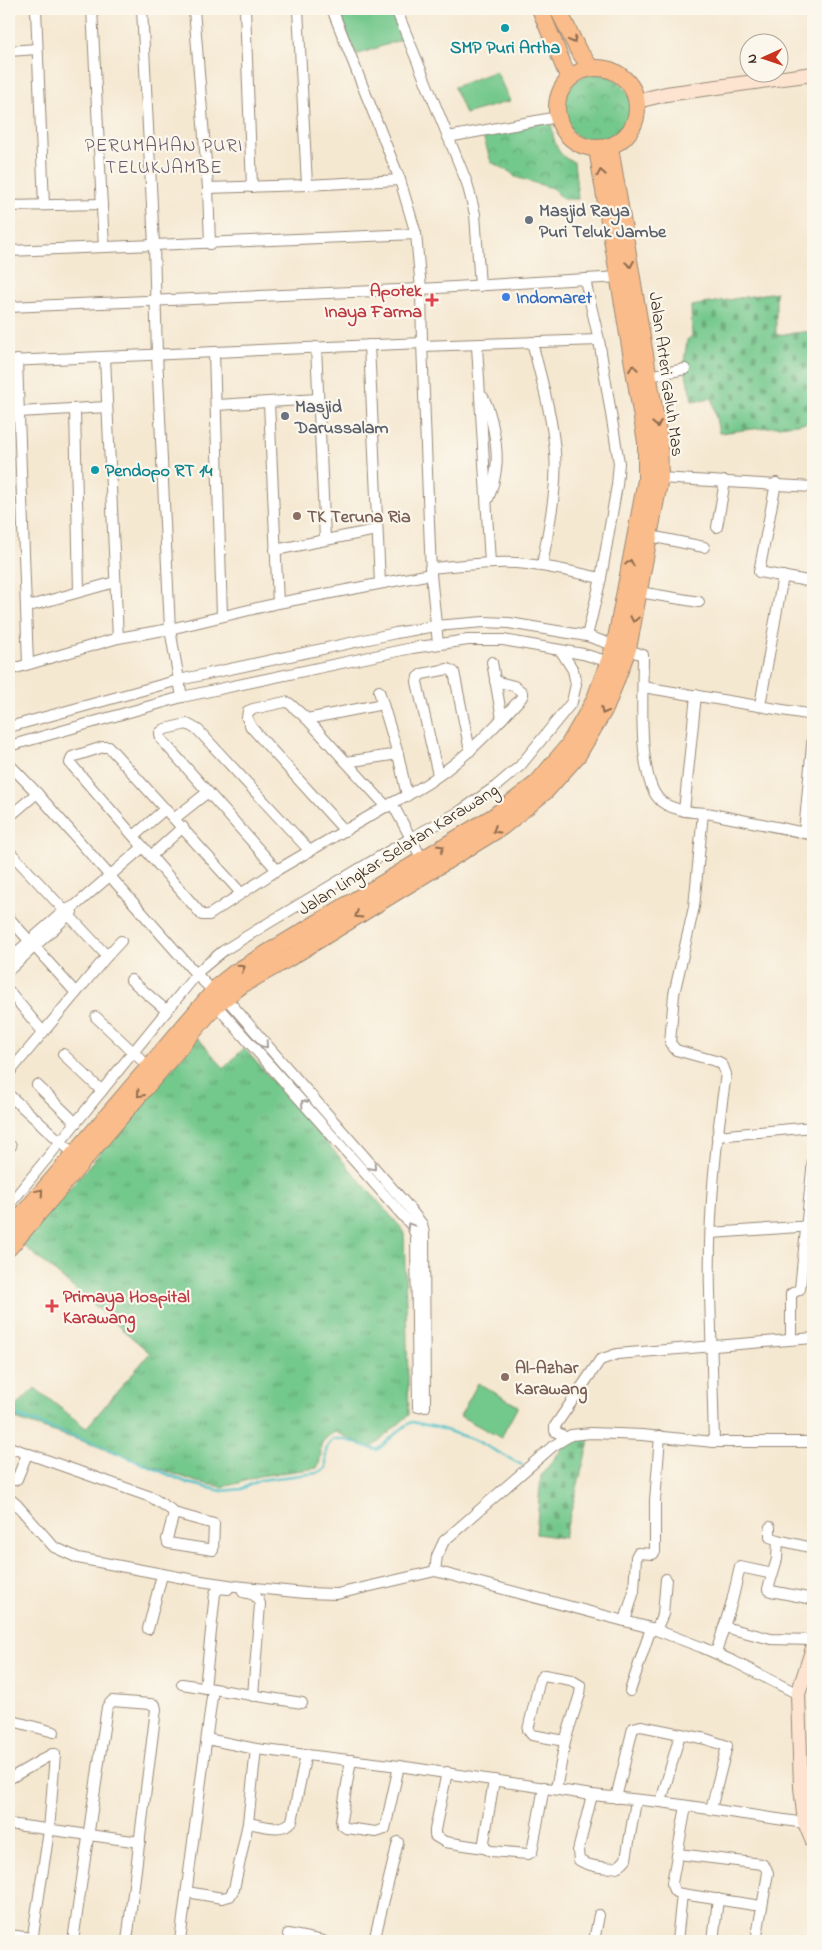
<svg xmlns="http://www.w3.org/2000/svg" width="822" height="1950" font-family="'Indie Flower',sans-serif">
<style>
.grass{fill:url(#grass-tufts);stroke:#577955}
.cemetery{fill:url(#cemetery-stones);stroke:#577955}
.park{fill:url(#park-crowns);stroke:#577955}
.garden{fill:#73c88c;stroke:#577955}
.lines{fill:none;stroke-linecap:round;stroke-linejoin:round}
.stream{stroke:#52c1c8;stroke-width:2.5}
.street-casing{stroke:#988978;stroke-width:12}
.secondary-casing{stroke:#988978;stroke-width:16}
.primary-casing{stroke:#988978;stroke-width:18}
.street{stroke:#fff;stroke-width:10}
.secondary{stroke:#fde4d0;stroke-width:14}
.primary{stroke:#f9bc8a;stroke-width:16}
.oneway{stroke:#906c4f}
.oneway2{stroke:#a79f9a}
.culture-dot{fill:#0f9aa8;stroke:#fbf7ec;stroke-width:2}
.worship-dot{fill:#6b7280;stroke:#fbf7ec;stroke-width:2}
.shop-dot{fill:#3f7fe0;stroke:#fbf7ec;stroke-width:2}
.health-dot{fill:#e0444e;stroke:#fbf7ec;stroke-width:2}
.education-dot{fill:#8d6e63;stroke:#fbf7ec;stroke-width:2}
.labels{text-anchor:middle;stroke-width:4.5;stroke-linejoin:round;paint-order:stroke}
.culture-label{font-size:18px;font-weight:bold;fill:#0d838f;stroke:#fbf7ec}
.worship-label{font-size:18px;font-weight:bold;fill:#5b616d;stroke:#fbf7ec;text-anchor:start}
.health-label{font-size:18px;font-weight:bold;fill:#be3a42;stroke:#fbf7ec;text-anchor:end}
.shop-label{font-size:18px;font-weight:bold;fill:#366cbe;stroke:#fbf7ec;text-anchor:start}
.street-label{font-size:18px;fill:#3b2a1e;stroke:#fbf7ec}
.education-label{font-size:18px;font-weight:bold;fill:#785e54;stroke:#fbf7ec;text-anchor:start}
.neighbourhood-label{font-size:19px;letter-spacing:1px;fill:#6a5c6c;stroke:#fbf7ec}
</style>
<defs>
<pattern id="grass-tufts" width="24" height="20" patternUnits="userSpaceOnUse" patternTransform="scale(1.25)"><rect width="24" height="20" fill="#73c88c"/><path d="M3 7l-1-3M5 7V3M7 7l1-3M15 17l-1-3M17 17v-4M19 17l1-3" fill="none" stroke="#60a372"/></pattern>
<pattern id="cemetery-stones" width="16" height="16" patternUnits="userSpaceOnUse" patternTransform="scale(1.25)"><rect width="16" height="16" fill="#73c88c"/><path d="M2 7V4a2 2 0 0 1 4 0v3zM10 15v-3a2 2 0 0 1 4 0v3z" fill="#60a372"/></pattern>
<pattern id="park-crowns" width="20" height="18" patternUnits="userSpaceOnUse" patternTransform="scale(1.25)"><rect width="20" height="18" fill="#73c88c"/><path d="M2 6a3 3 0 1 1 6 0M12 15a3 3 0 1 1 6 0" fill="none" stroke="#60a372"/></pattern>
</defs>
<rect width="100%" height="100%" fill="#fbf7ec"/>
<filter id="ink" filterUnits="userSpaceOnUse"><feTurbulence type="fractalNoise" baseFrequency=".02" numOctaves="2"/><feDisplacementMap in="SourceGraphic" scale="10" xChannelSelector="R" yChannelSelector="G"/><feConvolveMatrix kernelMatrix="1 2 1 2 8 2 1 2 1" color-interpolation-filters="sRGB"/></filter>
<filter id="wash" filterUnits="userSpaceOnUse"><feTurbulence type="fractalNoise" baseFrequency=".0096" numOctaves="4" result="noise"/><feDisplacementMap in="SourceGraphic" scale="20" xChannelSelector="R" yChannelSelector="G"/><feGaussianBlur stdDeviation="1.12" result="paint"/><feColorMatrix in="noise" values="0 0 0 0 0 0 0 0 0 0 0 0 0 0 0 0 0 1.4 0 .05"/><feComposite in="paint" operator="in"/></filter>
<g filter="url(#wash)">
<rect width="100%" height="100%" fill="#f5e8d1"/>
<path class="grass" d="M198 1038 224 1068 244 1048 404 1231 409 1415 371 1448 335 1432C311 1446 327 1449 317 1468L259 1476 239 1483 222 1487 197 1482 85 1442 9 1417V1404L16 1406 35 1388 86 1428 150 1353 22 1244Z"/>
<g class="cemetery">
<polygon points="776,292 776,335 813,331 813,422 719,433 712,398 692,401 684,364 687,340 692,336 691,306"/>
<polygon points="570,1438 590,1438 564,1538 536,1534 541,1476"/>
</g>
<g class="park">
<circle cx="597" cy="108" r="34"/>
<path d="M551 120C553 138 555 156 574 162L578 199H563L552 188 515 177 510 172 491 162 482 133Z"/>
</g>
<g class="garden">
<polygon points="338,9 392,9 403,39 356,55"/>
<polygon points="496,71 510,101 465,114 454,87"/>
<polygon points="478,1383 518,1406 501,1438 460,1416"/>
</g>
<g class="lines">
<path class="stream" d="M9 1413 106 1448 188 1483 222 1491 241 1489 260 1480 317 1473 326 1468C327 1454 322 1449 334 1439H344L377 1450C389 1441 398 1429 412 1422L436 1427 475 1440 522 1465"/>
</g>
</g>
<g filter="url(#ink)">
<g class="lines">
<defs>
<g id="street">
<polyline points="36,9 44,205"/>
<polyline points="92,9 104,247"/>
<polyline points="142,9 154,245 157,355 170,629 182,697"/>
<polyline points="194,9 208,188 210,244"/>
<polyline points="245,9 252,187"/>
<polyline points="298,9 307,185"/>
<polyline points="332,9 400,180 416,234 421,289 422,343 431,574 438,644"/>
<polyline points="396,9 467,183 475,214 480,286"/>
<polyline points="9,51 37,49"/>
<polyline points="448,137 558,117"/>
<polyline points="208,188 307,185 400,180"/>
<polyline points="9,206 102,204"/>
<polyline points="9,251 416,234"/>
<polyline points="585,280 599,340 619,463 617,485 601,578 587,636"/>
<polyline points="9,307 421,289 619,277"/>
<path d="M532 342C541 378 552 415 555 452 558 490 548 529 542 566"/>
<polyline points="369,345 380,583"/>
<polyline points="422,346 599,340"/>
<polyline points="477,346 490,563"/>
<polyline points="316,347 325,539"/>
<polyline points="214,352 222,616"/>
<polyline points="105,357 118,638"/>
<polyline points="17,360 28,664"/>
<polyline points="9,361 422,343"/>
<polyline points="649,376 685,369"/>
<path d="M483 397C492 413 499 451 496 469 495 479 492 489 488 499"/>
<polyline points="269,403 278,603"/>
<polyline points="217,405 318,399"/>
<polyline points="75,410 79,591"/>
<polyline points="19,412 107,407"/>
<polyline points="660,478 813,487"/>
<polyline points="776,483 759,572 813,582"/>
<polyline points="717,527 725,481"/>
<polyline points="650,536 704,547"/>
<polyline points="275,550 376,530"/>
<path d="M430 568C459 566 488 561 516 563 545 565 573 572 601 578"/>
<polyline points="639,592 699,602"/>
<polyline points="26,607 115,582"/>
<polyline points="492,662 502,719"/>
<polyline points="9,670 118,638 170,629 278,603 431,574"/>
<polyline points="643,687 813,715"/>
<polyline points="379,691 398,754 407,796"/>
<polyline points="760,705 783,576"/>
<polyline points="307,719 383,704"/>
<path d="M9 727 179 680 396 633 435 626 484 622 509 623 587 636 643 655C643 688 637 773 658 798 663 805 673 808 681 810 691 813 702 812 712 814 746 821 780 827 813 835"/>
<polyline points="9,746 182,697 412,648 468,640 503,640 583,654 613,663"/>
<polyline points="346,762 398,754"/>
<polyline points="9,764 37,793 196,974 213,991"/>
<polyline points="438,775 417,682 418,677 422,674 448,669 454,672 470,751"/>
<polyline points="392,803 422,859"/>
<polyline points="684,811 696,695"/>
<path d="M703 813 694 907 674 994 670 1043 676 1050 719 1062 723 1066 726 1074C715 1146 708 1220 710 1293 711 1343 713 1392 714 1442"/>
<polyline points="9,817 37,793"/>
<polyline points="175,818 208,792"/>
<polyline points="345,831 251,727 247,718 248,711 253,709 285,702 289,703 307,719 387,807"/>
<polyline points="804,833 813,734"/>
<polyline points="134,836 165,809"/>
<polyline points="9,851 107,956"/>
<polyline points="151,856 183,827"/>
<polyline points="277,870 161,739 160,733 165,729 187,724 198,730 310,851"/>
<path d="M241 893 109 747H103L72 757 70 763 202 915H209L277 870 392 803C445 779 484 739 522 697V692L514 686 495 681"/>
<polyline points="9,918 76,993"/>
<polyline points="9,959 64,911 76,905 143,847"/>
<polyline points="9,970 72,912"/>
<polyline points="131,980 167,1011"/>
<polyline points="9,991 43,1032"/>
<polyline points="225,997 406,1204 422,1224 424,1233 425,1407"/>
<polyline points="216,1005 412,1226 416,1236 418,1407"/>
<polyline points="96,1017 148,1066"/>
<polyline points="63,1054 102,1091"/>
<polyline points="9,1073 107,956 121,941"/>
<polyline points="37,1085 76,1123"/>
<polyline points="9,1095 73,1153"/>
<polyline points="717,1136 813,1127"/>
<polyline points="9,1145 11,1146"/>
<polyline points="9,1205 200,970 223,951 270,922 411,838 459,812 495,787 520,766 572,702 576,684 573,670 561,651"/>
<polyline points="711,1233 812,1226"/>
<polyline points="791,1339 791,1294 800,1289 813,1160"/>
<polyline points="565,1437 555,1431 555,1426 600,1360 617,1354 813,1338"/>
<polyline points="9,1447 151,1497 170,1509 174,1513 214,1524 213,1550 168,1543 167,1539 174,1513"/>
<polyline points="9,1478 15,1480 17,1479 27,1454"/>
<polyline points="9,1498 17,1505 54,1547 78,1558 194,1580 235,1586 305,1593 337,1594 435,1571 651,1628 701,1647 733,1661 798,1694"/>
<polyline points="770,1527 770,1537 778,1540 777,1559 768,1589 771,1591 813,1599"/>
<polyline points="778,1540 813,1548"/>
<polyline points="435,1571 437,1556 444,1541 553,1446 571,1435 591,1433 642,1435 714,1442 813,1442"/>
<path d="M243 1592C252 1594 257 1594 260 1604L253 1696"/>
<polyline points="625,1621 634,1591 636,1557 638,1553 653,1554 655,1552 655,1501 660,1436"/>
<polyline points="724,1627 771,1639 813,1640"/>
<polyline points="148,1629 162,1575"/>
<polyline points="656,1630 663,1614 666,1579"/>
<polyline points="716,1653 732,1601 740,1567 773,1574"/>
<polyline points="182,1684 302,1703"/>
<polyline points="205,1688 215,1593 220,1588 228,1589"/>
<polyline points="630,1691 651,1628"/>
<polyline points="9,1720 54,1732"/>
<polyline points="207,1739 256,1749 399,1766 592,1795 661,1802 805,1823"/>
<polyline points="351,1760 341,1820 342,1825 346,1828 376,1832 385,1829 399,1766"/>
<polyline points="447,1772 435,1830 435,1836 445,1842 484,1848"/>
<polyline points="9,1779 52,1754 55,1754 49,1831 32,1941"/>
<polyline points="494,1780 484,1842 484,1848 491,1851 528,1854 532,1852 544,1787"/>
<polyline points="556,1789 565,1742 565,1741 580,1694 581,1686 571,1680 544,1675 540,1679 528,1730 532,1735 565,1741"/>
<path d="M592 1795 578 1851 579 1860C587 1866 607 1869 616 1867 621 1866 623 1862 626 1859L636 1801"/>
<polyline points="616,1798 633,1728 641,1726 706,1739 727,1746 711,1809"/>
<polyline points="661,1802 680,1734"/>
<path d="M686 1806 672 1883C673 1891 675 1893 682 1894L761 1906"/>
<path d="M248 1823C262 1825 282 1833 292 1821L306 1754"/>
<polyline points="9,1824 140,1842"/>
<polyline points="678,1854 762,1864 766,1868 768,1873 756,1941"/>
<polyline points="187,1892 222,1898 230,1896 234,1889 248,1823 256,1749"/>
<polyline points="288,1934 323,1941"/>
<polyline points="9,1935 32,1938"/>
<polyline points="73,1941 107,1707 112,1701 150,1704 155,1705 156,1709 127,1941"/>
<polyline points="180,1941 213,1689"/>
<polyline points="374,1941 398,1842"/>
<polyline points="594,1941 599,1915"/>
<polyline points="677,1941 682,1894"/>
<polyline points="713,1941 718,1899"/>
</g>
<g id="secondary">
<polyline points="637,101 666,94 813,74"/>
<polyline points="813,1648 798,1694 801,1787 805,1823 813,1842"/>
</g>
<g id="primary">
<polyline points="540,9 569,79"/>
<polyline points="558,9 578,50 591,68"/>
<circle cx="597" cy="108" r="40"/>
<polyline points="9,1230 219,985 234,973 494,816 537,783 568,746 594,701 615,644 646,480 646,442 597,149"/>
<polyline points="9,1248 216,1005 242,985 286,960 502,827 546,791 578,755 606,707 628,649 660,478 659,438 610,147"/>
</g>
</defs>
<use href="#street" class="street-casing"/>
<use href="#secondary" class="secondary-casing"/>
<use href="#primary" class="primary-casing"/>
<use href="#street" class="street"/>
<use href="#secondary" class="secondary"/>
<use href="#primary" class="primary"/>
</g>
<defs><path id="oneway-chevron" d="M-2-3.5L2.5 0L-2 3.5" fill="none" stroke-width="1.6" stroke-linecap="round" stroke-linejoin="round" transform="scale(1.25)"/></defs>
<g class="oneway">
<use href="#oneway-chevron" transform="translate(573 40) rotate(62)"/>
<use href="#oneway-chevron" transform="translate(601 173) rotate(-100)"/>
<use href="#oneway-chevron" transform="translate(630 264) rotate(80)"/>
<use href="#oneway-chevron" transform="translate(633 368) rotate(-99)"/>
<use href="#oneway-chevron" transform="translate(657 424) rotate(80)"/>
<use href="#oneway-chevron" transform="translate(630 563) rotate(-79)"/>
<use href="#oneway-chevron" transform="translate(634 619) rotate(101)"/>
<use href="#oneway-chevron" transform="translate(604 711) rotate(118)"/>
<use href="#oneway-chevron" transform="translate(496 830) rotate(148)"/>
<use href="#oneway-chevron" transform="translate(441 848) rotate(-31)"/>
<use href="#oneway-chevron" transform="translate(358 915) rotate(148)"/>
<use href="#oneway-chevron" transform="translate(242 968) rotate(-31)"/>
<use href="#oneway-chevron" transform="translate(140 1094) rotate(131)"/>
<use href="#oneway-chevron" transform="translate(40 1192) rotate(-50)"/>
</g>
<g class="oneway2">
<use href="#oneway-chevron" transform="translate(265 1045) rotate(49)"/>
<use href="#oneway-chevron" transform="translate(304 1103) rotate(-131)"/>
<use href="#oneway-chevron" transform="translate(373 1167) rotate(49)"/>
<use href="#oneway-chevron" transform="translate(410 1226) rotate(-121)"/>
</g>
</g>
<g class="culture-dot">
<circle cx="505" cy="28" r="5"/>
<circle cx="95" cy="470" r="5"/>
</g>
<g class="worship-dot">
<circle cx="529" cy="220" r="5"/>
<circle cx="285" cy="416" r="5"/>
</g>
<circle class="shop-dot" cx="506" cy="297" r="5"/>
<g class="health-dot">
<path d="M429.5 292.5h5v5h5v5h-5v5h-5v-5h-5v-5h5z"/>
<path d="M49.5 1298.5h5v5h5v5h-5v5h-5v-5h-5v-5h5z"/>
</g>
<g class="education-dot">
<circle cx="297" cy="516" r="5"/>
<circle cx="505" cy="1377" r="5"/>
</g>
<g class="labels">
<g class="culture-label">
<text x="505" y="53">SMP Puri Artha</text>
<text x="105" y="476" text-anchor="start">Pendopo RT 14</text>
</g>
<g class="worship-label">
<text x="539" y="216">Masjid Raya<tspan x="539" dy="21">Puri Teluk Jambe</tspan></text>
<text x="295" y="412">Masjid<tspan x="295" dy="21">Darussalam</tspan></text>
</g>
<g class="health-label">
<text x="422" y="296">Apotek<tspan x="422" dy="21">Inaya Farma</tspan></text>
<text x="63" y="1302" text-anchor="start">Primaya Hospital<tspan x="63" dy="21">Karawang</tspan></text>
</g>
<g class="shop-label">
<text x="516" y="303">Indomaret</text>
</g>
<g class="street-label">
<text transform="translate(667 374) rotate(82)" y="6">Jalan Arteri Galuh Mas</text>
<text transform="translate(398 849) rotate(-32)" y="6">Jalan Lingkar Selatan Karawang</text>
</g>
<g class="education-label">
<text x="307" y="522">TK Teruna Ria</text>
<text x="515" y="1373">Al-Azhar<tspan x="515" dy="21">Karawang</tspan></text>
</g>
<g class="neighbourhood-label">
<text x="164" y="151">PERUMAHAN PURI<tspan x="164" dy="22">TELUKJAMBE</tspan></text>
</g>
</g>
<rect width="822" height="1950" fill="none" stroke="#fbf7ec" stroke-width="30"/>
<g transform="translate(764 58) rotate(267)"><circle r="24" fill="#fbf7ec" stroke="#aea59a"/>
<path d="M0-4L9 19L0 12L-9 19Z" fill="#c8321e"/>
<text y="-8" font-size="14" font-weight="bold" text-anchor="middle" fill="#3b2a1e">N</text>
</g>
</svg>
